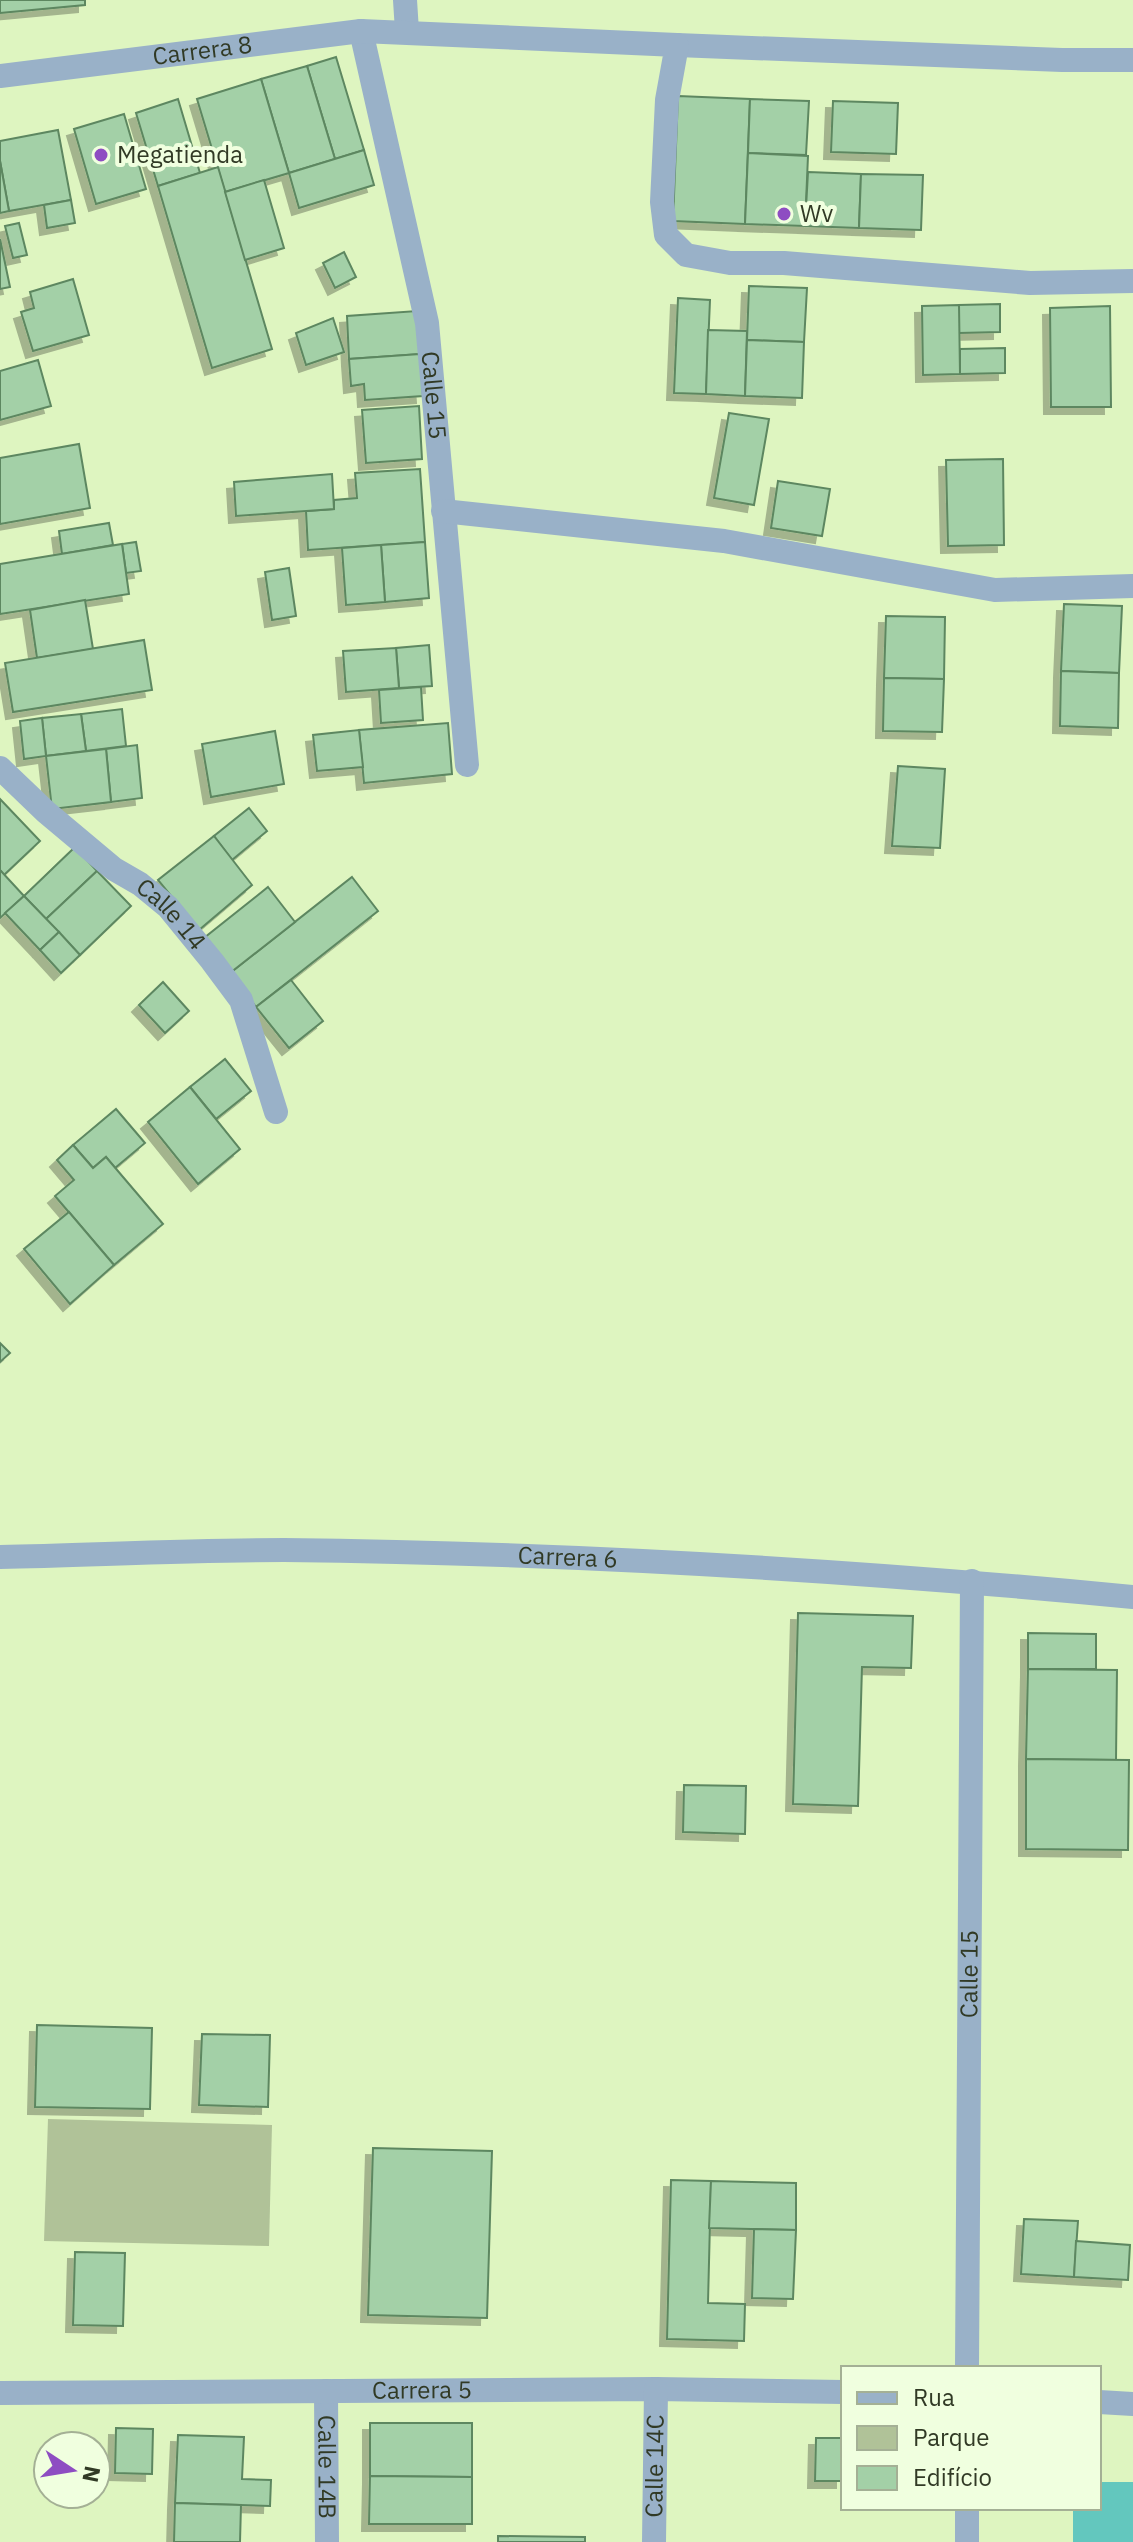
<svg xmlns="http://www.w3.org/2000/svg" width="1133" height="2542" font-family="'IBM Plex Sans',sans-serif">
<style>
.green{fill:#b0c298}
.water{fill:#63c7be}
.building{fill:#a3d0a7;stroke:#5d8761;stroke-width:2;filter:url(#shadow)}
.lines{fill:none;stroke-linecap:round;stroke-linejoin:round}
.minor{stroke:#99b1c8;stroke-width:24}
.poi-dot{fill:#8e4dc2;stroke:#f0ffdf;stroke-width:3}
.labels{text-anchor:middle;stroke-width:8;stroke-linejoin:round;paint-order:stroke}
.street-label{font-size:24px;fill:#313a25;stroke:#f0ffdf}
.poi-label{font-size:24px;fill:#313a25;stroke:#f0ffdf;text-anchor:start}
</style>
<defs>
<filter id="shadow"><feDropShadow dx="-7" dy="7" stdDeviation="0" flood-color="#0004"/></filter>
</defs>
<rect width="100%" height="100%" fill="#def5c0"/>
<polygon class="green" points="48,2119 272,2125 269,2246 44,2241"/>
<polygon class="water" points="1099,2482 1133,2482 1133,2542 1073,2542 1073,2508 1099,2508"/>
<g class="building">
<polygon points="0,0 85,0 85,5 0,13"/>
<polygon points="336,57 364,150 335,159 307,66"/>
<polygon points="307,66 335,159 289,173 261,79"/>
<polygon points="261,79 289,173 225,192 197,99"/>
<polygon points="678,96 750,99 745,224 673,221"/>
<polygon points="178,99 200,173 158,186 136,113"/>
<polygon points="750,99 809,101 806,155 748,153"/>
<polygon points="833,101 898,103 896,154 831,152"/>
<polygon points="124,114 146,189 96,204 74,129"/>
<polygon points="58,130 71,200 9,211 0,161 0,141"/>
<polygon points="364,150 374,185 299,208 289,173"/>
<polygon points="748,153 808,156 805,226 745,224"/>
<polygon points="0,161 9,211 0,213"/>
<polygon points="218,167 272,349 212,368 158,186"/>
<polygon points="808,172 861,174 859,228 805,226"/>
<polygon points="861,174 923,175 921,230 859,228"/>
<polygon points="264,180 284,248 245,260 225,192"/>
<polygon points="71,200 75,223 47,228 44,205"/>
<polygon points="19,223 27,255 13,258 5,226"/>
<polygon points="0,239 10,287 0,289"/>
<polygon points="344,252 356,277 335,288 323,263"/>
<polygon points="73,279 89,335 33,351 21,312 34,308 30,292"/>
<polygon points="749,286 807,288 804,342 747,340"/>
<polygon points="678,298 710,300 706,394 674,393"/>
<polygon points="1000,304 1000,332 959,333 959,305"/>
<polygon points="959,305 960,374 923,375 922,306"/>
<polygon points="1110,306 1111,407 1051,407 1050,308"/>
<polygon points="417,311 420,354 349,359 347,316"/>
<polygon points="333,318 344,352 306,365 296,333"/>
<polygon points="708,330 747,331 745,396 706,394"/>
<polygon points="747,340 804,342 802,398 745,396"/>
<polygon points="1005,348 1005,373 960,374 960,349"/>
<polygon points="420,354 423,396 365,400 364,384 351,386 349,359"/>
<polygon points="38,360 51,406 0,420 0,371"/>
<polygon points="419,406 422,459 366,463 362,410"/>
<polygon points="729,413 769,419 754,505 714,498"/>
<polygon points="79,444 90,508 0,524 0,458"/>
<polygon points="1003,459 1004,545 948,546 946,460"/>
<polygon points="420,469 425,542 308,550 306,511 334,509 334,500 357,498 355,473"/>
<polygon points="332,474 334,509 236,516 234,482"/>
<polygon points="778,481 830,489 822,536 771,528"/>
<polygon points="109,523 113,545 62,554 59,531"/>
<polygon points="136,542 141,571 126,573 122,544"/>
<polygon points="425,542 429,598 385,602 381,545"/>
<polygon points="122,544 129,594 0,614 0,564"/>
<polygon points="381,545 385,602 346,605 342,548"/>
<polygon points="289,568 296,616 272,620 265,572"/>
<polygon points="85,600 93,649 37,658 30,610"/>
<polygon points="1064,604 1122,606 1119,673 1061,671"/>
<polygon points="886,616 945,617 944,679 884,678"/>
<polygon points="144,640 152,690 13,712 5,663"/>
<polygon points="429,645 432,686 399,688 396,648"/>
<polygon points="396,648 399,688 346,692 343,651"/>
<polygon points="1061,671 1119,673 1118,728 1060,726"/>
<polygon points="884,678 944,679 942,732 883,731"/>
<polygon points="421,687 423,720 381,723 379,690"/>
<polygon points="122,709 126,746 86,751 81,714"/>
<polygon points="81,714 86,751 46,756 42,718"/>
<polygon points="42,718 46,756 24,759 20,721"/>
<polygon points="448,723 452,774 364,783 359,730"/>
<polygon points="359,730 363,767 317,771 313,735"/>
<polygon points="275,731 284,784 211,797 202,744"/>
<polygon points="137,745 142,798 111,802 106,749"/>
<polygon points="106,749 111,802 52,809 46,756"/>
<polygon points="898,766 945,769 940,848 892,846"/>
<polygon points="0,799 40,841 4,875 0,870"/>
<polygon points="249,808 267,831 232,860 214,836"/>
<polygon points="214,836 252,885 199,930 158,880"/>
<polygon points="75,847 97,871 46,919 24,896"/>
<polygon points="0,870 24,896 0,918"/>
<polygon points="97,871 131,906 80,955 46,919"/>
<polygon points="352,877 378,911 256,1007 230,973"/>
<polygon points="268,887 295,922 230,973 204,938"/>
<polygon points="24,896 59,932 40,950 5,913"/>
<polygon points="59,932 80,955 61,973 40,950"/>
<polygon points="291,980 323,1021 289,1048 256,1007"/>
<polygon points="163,982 189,1011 165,1033 139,1005"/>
<polygon points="225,1059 251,1091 216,1119 190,1087"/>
<polygon points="190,1087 240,1149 198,1184 148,1122"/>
<polygon points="116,1109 145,1143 115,1168 106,1157 93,1168 73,1145"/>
<polygon points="73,1145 93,1168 106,1157 163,1224 114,1265 55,1196 74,1180 57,1160"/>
<polygon points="69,1212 114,1265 70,1304 24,1249"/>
<polygon points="0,1343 10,1353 0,1362"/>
<polygon points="798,1613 913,1616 911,1668 862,1667 858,1806 793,1804"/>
<polygon points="1028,1633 1096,1634 1096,1669 1028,1669"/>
<polygon points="1028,1669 1117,1670 1116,1760 1026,1759"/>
<polygon points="1026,1759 1129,1760 1128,1850 1026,1849"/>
<polygon points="684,1785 746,1786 745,1834 683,1832"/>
<polygon points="37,2025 152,2028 150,2109 35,2107"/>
<polygon points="202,2034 270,2035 268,2107 199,2105"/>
<polygon points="373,2148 492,2151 487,2318 368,2315"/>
<polygon points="671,2180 711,2181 708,2303 745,2304 744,2341 667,2339"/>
<polygon points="711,2181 796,2183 796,2230 709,2228"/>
<polygon points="1024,2219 1078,2221 1074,2277 1021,2274"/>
<polygon points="754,2229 796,2230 793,2299 752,2298"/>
<polygon points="1076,2241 1130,2245 1128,2280 1074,2277"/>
<polygon points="75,2252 125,2253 123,2326 73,2325"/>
<polygon points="370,2423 472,2423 472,2477 370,2476"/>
<polygon points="116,2428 153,2429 152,2474 115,2473"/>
<polygon points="178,2435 244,2437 242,2479 271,2480 270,2506 175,2503"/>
<polygon points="816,2438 843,2438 843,2481 815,2481"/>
<polygon points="370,2476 472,2477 472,2524 369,2524"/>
<polygon points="175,2503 241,2505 240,2542 174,2542"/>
<polygon points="498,2536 585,2537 585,2542 498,2542"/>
</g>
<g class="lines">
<g class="minor">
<polyline points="405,0 407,31"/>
<path id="s1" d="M361 31 427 323 467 765"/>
<polyline points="677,45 1062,60 1133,60"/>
<path id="s2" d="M0 76 361 31 677 45 667 100 662 202 666 235 686 255 730 263H784L1030 283 1133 281"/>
<polyline points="443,511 724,541 995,590 1133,586"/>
<path id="s3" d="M0 768 46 812 114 869 140 884 168 907 212 961 241 1000 276 1112"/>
<path id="s4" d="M0 1557C94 1555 189 1550 284 1550 567 1553 851 1570 1133 1597"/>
<path id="s5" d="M967 2368 972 1581"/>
<path id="s6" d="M326 2391 327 2542"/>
<path id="s7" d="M0 2393 656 2389 843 2392"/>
<polyline points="1099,2402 1133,2404"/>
<polyline points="967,2508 967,2542"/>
<path id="s8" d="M654 2542 656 2389"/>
</g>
</g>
<g class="poi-dot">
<circle cx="101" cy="155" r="8"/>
<circle cx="784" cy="214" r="8"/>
</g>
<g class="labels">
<g class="street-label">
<text dy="8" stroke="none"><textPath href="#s2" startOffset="204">Carrera 8</textPath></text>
<text dy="8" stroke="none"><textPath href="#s1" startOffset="372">Calle 15</textPath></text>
<text dy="8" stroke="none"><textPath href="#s3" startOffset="226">Calle 14</textPath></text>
<text dy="8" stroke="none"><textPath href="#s4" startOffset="568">Carrera 6</textPath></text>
<text dy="8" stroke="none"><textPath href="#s5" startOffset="394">Calle 15</textPath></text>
<text dy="8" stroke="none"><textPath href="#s7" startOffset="422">Carrera 5</textPath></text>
<text dy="8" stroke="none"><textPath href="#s6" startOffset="76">Calle 14B</textPath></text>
<text dy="8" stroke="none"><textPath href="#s8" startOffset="76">Calle 14C</textPath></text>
</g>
<g class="poi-label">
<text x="117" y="163">Megatienda</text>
<text x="800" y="222">Wv</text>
</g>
</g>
<rect x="841" y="2366" width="260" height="144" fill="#f0ffdf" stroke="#a4b095" stroke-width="2"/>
<rect x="857" y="2392" width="40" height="12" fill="#99b1c8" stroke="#a4b095" stroke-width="2"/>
<text x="913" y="2406" font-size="24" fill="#313a25">Rua</text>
<rect x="857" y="2426" width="40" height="24" fill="#b0c298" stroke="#a4b095" stroke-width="2"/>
<text x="913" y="2446" font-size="24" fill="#313a25">Parque</text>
<rect x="857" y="2466" width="40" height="24" fill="#a3d0a7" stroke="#a4b095" stroke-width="2"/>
<text x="913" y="2486" font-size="24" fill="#313a25">Edifício</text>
<g transform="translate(72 2470) rotate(102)"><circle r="38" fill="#f0ffdf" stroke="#a4b095" stroke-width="2"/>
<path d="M0-6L14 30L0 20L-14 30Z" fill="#8e4dc2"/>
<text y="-12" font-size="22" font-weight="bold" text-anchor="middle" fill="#313a25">N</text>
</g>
</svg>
